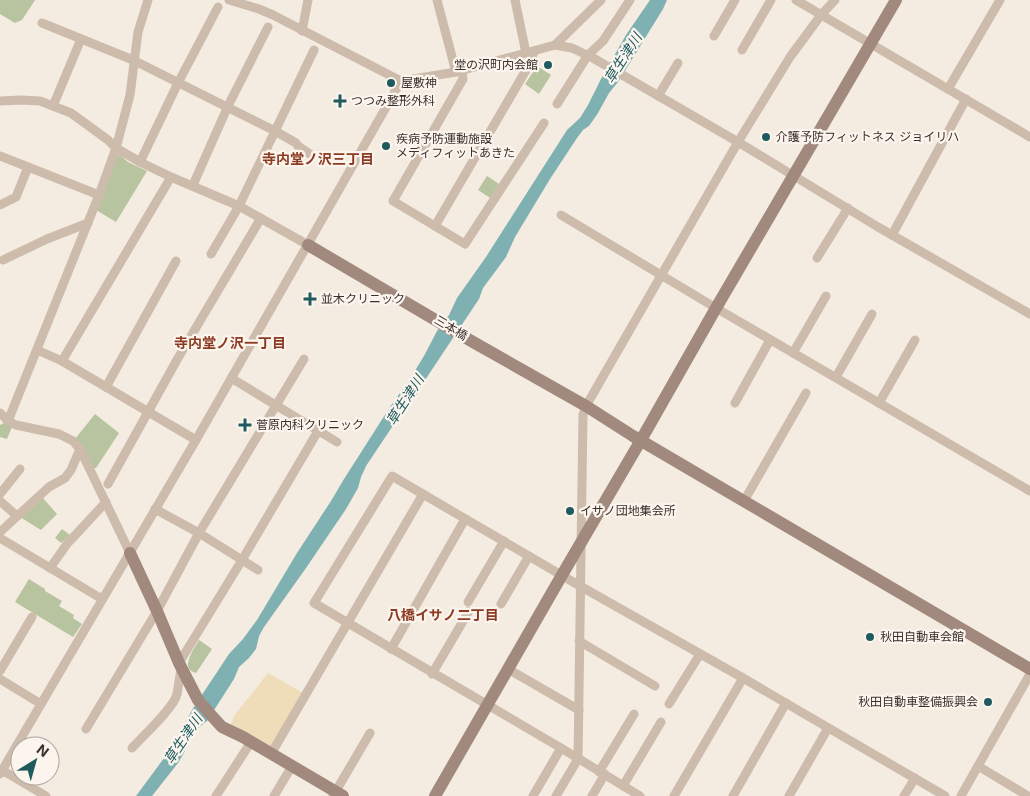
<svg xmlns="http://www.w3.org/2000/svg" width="1030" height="796" font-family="Inter,'Noto Sans JP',sans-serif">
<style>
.green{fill:#b8c4a0}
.sand{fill:#efdcb8}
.water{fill:#7fb0b2}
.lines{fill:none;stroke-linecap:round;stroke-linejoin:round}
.street{stroke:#cdbbac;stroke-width:9}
.secondary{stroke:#a18a7d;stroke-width:12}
.poi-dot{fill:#1f5a5e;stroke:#fbf5ee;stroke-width:2}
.labels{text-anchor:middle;stroke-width:4.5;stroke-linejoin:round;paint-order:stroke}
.poi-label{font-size:12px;fill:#3b302b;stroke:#fbf5ee;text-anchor:start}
.street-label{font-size:12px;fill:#3b302b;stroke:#fbf5ee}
.water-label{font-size:14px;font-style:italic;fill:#1f5a5e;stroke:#fbf5ee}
.neighbourhood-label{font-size:14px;font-weight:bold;fill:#8c3b22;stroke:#fbf5ee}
</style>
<rect width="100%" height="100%" fill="#f4ebe1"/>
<g class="green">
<polygon points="0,0 35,0 22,20 15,23 0,14"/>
<polygon points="537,66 551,75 539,94 525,84"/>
<polygon points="120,155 128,162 147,171 116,222 96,210 117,156"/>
<polygon points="487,176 499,184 490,198 478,190"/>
<polygon points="95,414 119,433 96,468 93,468 75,439"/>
<polygon points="4,423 12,427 7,439 0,437 0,425"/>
<polygon points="42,497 57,514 41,530 20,517"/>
<polygon points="62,529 70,535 61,543 55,538"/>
<polygon points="29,579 45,589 45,591 62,601 59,606 74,615 73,618 82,624 73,637 15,602"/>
<path d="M199 640 212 649 196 673C179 669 194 649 199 640Z"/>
</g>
<polygon class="sand" points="268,673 303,693 270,750 231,725 234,716"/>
<polygon class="water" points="650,0 667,0 663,9 618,82 609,93 598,113 589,126 583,130 577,138 550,179 515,237 506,257 483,288 479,299 429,374 418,391 416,397 408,403 366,466 361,477 358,488 346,509 306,568 264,627 259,636 256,649 249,658 239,667 234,679 207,721 193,732 187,742 185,751 178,763 152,796 136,796 173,746 192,710 229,654 243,639 257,620 297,553 331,501 344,479 390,407 408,382 424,356 437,331 449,315 457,298 486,257 567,130 580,118 588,105 601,79 626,35"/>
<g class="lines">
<g class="street">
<polyline points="229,0 259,9 273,15 401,81 456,72 555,45 572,48 593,58 738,142 878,227 1030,314"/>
<polyline points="437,0 456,72"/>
<polyline points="515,0 526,53"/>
<polyline points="796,0 1030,137"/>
<polyline points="42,23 133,60 275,131 296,143 298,146 310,154"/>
<polyline points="302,31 308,0"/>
<polyline points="714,36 735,0"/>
<polyline points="555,45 601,0"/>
<polyline points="742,50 771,0"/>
<polyline points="462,71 463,79 393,201 465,244 544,123"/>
<polyline points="948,89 1000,0"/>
<polyline points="658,96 678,63"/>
<polyline points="0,101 21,100 40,101 71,113 108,140 116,148 140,162 171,177 239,206 308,245"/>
<polyline points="557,104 588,55 603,41 630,0"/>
<polyline points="53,106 81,39"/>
<polyline points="0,156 99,195"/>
<polyline points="140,162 178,83 218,7"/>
<polyline points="193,185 228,106 268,27"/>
<polyline points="0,205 16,197 28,167"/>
<polyline points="561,215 716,308 1030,491"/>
<polyline points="435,226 529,65 534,52"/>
<polyline points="892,235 966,99"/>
<polyline points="211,254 239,206 314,50"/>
<polyline points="817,258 848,208"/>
<polyline points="3,260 47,239 88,223"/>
<polyline points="37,350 62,361 196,440"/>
<polyline points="793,353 826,296"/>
<polyline points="62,361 171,177"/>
<polyline points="836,377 872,314"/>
<polyline points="231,378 337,442"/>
<polyline points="106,387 176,261"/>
<polyline points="735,403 770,340"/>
<polyline points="879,403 915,340"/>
<polyline points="0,413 8,421 16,425 59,434 73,441 80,449 130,553"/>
<polyline points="8,421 99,195 116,148 130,95 138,32 148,0"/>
<polyline points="108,484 178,358 261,218"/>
<polyline points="0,494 20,469"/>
<polyline points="0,501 17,516"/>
<polyline points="744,501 806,393"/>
<polyline points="155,509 199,533 258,570"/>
<polyline points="0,532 49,487 65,478 71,470 80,449"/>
<polyline points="0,538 102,599"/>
<polyline points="50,568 67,544 106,502"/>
<polyline points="468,602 504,541"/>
<polyline points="501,604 529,556"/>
<polyline points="579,641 655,686"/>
<polyline points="391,649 465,519"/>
<polyline points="179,663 242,560 318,431"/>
<polyline points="508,669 579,710"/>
<polyline points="0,671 32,617"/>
<polyline points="432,674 469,611"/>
<polyline points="0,679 41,704"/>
<polyline points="669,704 700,654"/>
<polyline points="86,729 157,611 199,533 304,359"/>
<path d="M132 748C142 737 174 708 177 694 179 685 179 676 182 667"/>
<polyline points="271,754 423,494"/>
<polyline points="978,766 1028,796"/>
<polyline points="2,770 46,796"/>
<polyline points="599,772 634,714"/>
<polyline points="0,774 196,440 401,81"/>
<polyline points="623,786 661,722"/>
<polyline points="216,796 251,742"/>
<polyline points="274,796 292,766"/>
<polyline points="333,796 370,733"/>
<polyline points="533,796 561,748"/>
<polyline points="556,796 578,759 583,415 586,406 738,142 790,57 821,15 835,0"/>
<polyline points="592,796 605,774"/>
<polyline points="640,796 561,748 314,603 392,476 580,586 743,678 945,796"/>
<polyline points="674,796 743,678"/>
<polyline points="733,796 786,703"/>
<polyline points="789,796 828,728"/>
<polyline points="904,796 915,778"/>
<polyline points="961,796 1030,674"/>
</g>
<g class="secondary">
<polyline points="308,245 473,342 586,406 633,436 1030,669"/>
<polyline points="130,553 157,611 179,663 198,700 211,715 222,727 243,737 343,796"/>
<polyline points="435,796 562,575 641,440 716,308 896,0"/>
</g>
</g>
<g class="poi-dot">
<circle cx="548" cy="65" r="5"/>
<circle cx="391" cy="83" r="5"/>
<path d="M337.5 93.5h5v5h5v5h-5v5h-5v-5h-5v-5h5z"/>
<circle cx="766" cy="137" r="5"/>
<circle cx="386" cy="146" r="5"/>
<path d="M307.5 291.5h5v5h5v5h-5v5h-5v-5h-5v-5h5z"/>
<path d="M242.5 417.5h5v5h5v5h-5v5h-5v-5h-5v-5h5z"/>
<circle cx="570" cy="511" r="5"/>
<circle cx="870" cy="637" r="5"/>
<circle cx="988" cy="702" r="5"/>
</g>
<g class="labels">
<g class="poi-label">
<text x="538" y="69" text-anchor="end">堂の沢町内会館</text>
<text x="401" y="87">屋敷神</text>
<text x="351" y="105">つつみ整形外科</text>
<text x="776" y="141">介護予防フィットネス ジョイリハ</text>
<text x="396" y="143">疾病予防運動施設<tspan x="396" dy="14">メディフィットあきた</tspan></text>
<text x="321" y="303">並木クリニック</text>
<text x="256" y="429">菅原内科クリニック</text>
<text x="580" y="515">イサノ団地集会所</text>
<text x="880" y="641">秋田自動車会館</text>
<text x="978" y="706" text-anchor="end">秋田自動車整備振興会</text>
</g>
<g class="street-label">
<text transform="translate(451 328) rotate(31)" y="4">三本橋</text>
</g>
<g class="water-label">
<text transform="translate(623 58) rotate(-57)" y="5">草生津川</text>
<text transform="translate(405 400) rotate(-57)" y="5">草生津川</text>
<text transform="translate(183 739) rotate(-56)" y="5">草生津川</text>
</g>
<g class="neighbourhood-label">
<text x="318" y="164">寺内堂ノ沢三丁目</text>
<text x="230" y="348">寺内堂ノ沢一丁目</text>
<text x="443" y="620">八橋イサノ二丁目</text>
</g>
</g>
<g transform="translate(35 761) rotate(37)"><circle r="24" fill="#fbf5ee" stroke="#aea6a0"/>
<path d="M0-4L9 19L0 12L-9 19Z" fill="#1f5a5e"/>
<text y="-8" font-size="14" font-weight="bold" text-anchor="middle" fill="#3b302b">N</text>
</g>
</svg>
